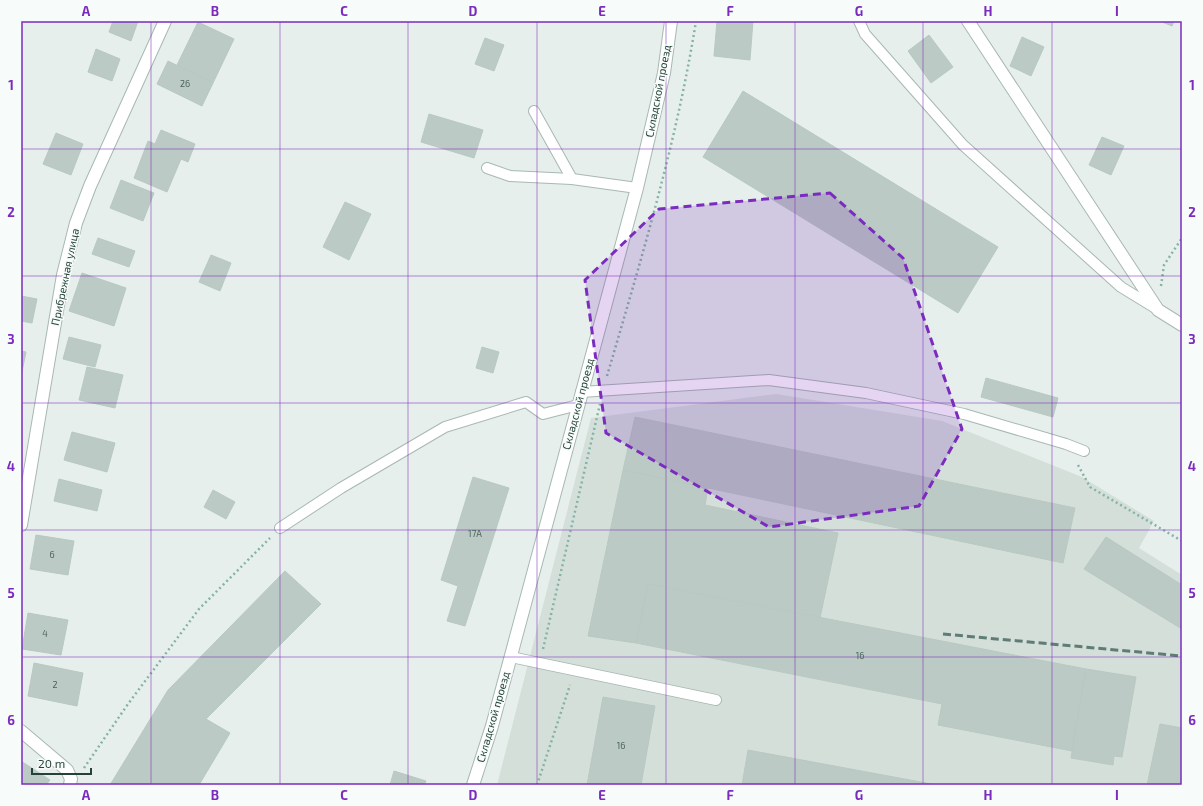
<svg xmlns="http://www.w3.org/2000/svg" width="1203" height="806" font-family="'Exo 2',sans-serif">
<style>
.built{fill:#d4dfda}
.building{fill:#bbcac4;stroke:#b8c9c2}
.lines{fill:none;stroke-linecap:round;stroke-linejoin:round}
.lane-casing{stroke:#a8b8b2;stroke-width:12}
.street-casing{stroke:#a8b8b2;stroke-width:14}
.path{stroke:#86b3a5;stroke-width:2.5;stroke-dasharray:2 3;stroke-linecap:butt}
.lane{stroke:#fff;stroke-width:10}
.street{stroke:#fff;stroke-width:12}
.rail{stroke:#5f7d75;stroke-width:3;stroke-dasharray:8 4;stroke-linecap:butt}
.marked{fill:#7b2cbf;fill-opacity:0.2;stroke:#7b2cbf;stroke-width:3;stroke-dasharray:8 5;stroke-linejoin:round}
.grid{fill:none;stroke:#7b2cbf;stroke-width:1;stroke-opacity:0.55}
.labels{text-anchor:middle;stroke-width:3;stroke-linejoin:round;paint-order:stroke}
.number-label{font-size:9px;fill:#4a645c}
.street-label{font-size:11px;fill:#24423a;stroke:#f7fbf9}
.neatline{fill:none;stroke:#7b2cbf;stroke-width:1.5}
.grid-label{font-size:13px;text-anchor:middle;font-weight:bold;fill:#7b2cbf}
</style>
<rect width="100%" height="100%" fill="#e6efeb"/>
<polygon class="built" points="776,394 942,421 1082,477 1154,521 1139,548 1182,575 1182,785 497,785 591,418"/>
<g class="building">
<polygon points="113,21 138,21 131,41 109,32"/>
<polygon points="717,21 753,21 750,60 714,56"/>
<polygon points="1160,21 1174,21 1172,26"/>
<polygon points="198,22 234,39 213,83 177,65"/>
<polygon points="929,35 953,67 931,83 908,51"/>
<polygon points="1022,37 1044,47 1031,76 1010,66"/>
<polygon points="485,38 504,45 494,71 475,64"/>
<polygon points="96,49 120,59 112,81 88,72"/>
<polygon points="168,61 213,83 202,106 157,84"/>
<polygon points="743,91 998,247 958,313 703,157"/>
<polygon points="429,114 483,130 474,158 421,142"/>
<polygon points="161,130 195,144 188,162 181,159 167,192 134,178 148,141 155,144"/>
<polygon points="56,133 83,144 71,175 43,164"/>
<polygon points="1102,137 1124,146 1111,175 1089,165"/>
<polygon points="121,180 154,193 143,221 110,208"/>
<polygon points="345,202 371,214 349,260 323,247"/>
<polygon points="98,238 135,251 129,267 92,254"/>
<polygon points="211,255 231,263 220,291 199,282"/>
<polygon points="82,273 126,288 114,326 69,311"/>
<polygon points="21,296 37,299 32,323 21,321"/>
<polygon points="69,337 101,345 95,367 63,359"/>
<polygon points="482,347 499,352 493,373 476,368"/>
<polygon points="21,351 26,352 21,376"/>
<polygon points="87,367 123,375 115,408 79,400"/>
<polygon points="986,378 1058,398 1053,417 981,397"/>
<polygon points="635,417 1075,508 1063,563 623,470"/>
<polygon points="72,432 115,443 107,472 64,460"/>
<polygon points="623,470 708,488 705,505 838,533 820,618 648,584 636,643 588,636"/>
<polygon points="473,477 509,488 465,626 447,621 458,586 441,580"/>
<polygon points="59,479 102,490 97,511 54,501"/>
<polygon points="213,490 235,502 226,519 204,507"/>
<polygon points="36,535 74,541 68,575 30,569"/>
<polygon points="1106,537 1182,585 1182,629 1084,569"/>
<polygon points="285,571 321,604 206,719 230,733 199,785 110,785 168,690"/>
<polygon points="648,584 1086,669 1072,751 938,725 942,704 636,643"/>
<polygon points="28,613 68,620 61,655 22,649"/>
<polygon points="34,663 83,673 77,706 28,696"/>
<polygon points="1086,669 1136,677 1122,757 1114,756 1113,765 1071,758"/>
<polygon points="603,697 655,706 641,785 587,785"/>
<polygon points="1160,724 1182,728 1182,785 1147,785"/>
<polygon points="748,750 937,785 742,785"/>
<polygon points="21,761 50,780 46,785 21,785"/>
<polygon points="394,771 426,781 424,785 390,785"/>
</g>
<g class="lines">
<defs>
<g id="lane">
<polyline points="859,21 865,34 963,145 1121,287 1157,309"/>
<polyline points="534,111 572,179"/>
<polyline points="487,168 510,176 572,179 637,188"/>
<polyline points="581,392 769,380 866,393 964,414 1066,444 1084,451"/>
<polyline points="280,528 341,488 445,427 526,402 543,414 578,405"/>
<polyline points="511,657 716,700"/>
</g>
<g id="street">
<polyline points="968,21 1158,310 1182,325"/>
<polyline points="21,525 63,275 76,223 90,186 165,21"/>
<polyline points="21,731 67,770 71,779 70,785"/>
<polyline points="473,785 492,726 637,188 664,73 671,21"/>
</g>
</defs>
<use href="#lane" class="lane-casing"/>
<use href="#street" class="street-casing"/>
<g class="path">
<polyline points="1161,286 1164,265 1182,238"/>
<path d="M607 376C641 260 677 141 696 21"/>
<polyline points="1078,465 1090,487 1182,541"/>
<polyline points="543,649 600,404"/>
<polyline points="84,768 128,704 199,609 270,538"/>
<polyline points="537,785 570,685"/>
</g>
<use href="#lane" class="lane"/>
<use href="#street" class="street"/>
<polyline class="rail" points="943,634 1182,656"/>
</g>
<path class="marked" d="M830 193 903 258 962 429 919 506 769 527 606 433 585 280 659 209Z"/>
<path class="grid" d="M151 21V785M280 21V785M408 21V785M537 21V785M666 21V785M795 21V785M923 21V785M1052 21V785M21 149H1182M21 276H1182M21 403H1182M21 530H1182M21 657H1182"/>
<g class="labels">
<g class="number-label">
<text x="185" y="87">26</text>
<text x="475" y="537">17А</text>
<text x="52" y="558">6</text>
<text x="45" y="637">4</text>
<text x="860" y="659">16</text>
<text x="55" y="688">2</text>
<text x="621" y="749">16</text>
</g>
<g class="street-label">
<text transform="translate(658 91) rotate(-79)" y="4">Складской проезд</text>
<text transform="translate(65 277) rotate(-78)" y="4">Прибрежная улица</text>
<text transform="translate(578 404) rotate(-75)" y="4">Складской проезд</text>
<text transform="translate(493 717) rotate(-74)" y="4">Складской проезд</text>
</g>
</g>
<rect width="1203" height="806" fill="none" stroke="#f7fbf9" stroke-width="44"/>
<path d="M32 768v6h59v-6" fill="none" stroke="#24423a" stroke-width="2"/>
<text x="38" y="768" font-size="12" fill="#24423a" stroke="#f7fbf9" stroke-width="3" paint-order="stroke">20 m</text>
<rect x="22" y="22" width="1159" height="762" class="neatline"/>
<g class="grid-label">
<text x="86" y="16">A</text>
<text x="215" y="16">B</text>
<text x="344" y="16">C</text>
<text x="473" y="16">D</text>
<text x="602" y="16">E</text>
<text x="730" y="16">F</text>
<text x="859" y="16">G</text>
<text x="988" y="16">H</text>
<text x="1117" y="16">I</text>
<text x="11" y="90">1</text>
<text x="1192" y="90">1</text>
<text x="11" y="217">2</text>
<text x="1192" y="217">2</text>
<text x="11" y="344">3</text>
<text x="1192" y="344">3</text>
<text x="11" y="471">4</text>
<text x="1192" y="471">4</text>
<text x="11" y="598">5</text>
<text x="1192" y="598">5</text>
<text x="11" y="725">6</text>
<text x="1192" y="725">6</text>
<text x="86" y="800">A</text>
<text x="215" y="800">B</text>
<text x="344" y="800">C</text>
<text x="473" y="800">D</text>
<text x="602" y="800">E</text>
<text x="730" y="800">F</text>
<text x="859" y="800">G</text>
<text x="988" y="800">H</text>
<text x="1117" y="800">I</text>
</g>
</svg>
